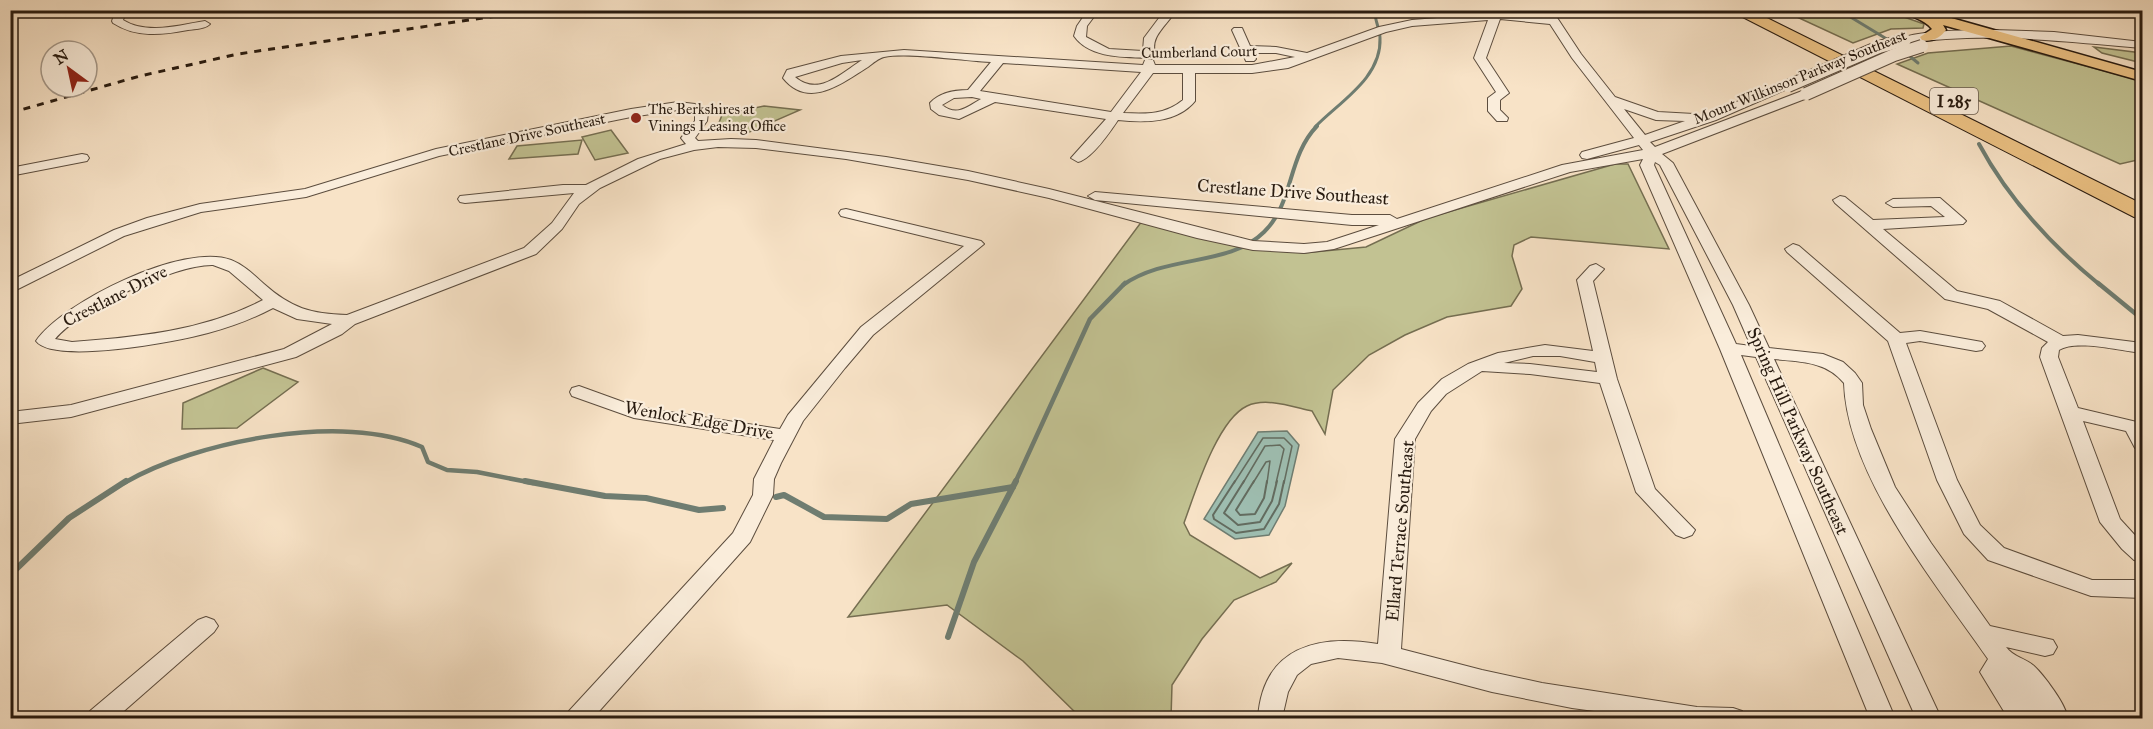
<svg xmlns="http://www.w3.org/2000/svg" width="2153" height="729" font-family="'IM FELL Great Primer',serif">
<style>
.green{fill:#c2c292;stroke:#756e51;stroke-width:1.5}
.water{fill:#9ebeb1;stroke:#6f7d71;stroke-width:1.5}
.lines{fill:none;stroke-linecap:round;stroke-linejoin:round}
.shore-far1{stroke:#636c60;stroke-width:1.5}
.shore{stroke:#636c60;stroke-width:2}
.stream-far3{stroke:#6f7d71;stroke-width:3}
.stream-far2{stroke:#6f7d71;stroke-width:4}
.stream-far1{stroke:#6f7d71;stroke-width:4.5}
.stream{stroke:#6f7d71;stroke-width:6}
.minor-casing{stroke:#5c4d3e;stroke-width:2}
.major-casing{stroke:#281b10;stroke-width:3}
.highway-casing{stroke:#281b10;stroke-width:2}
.minor{fill:#faeddb;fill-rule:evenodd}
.major{fill:#ecc284;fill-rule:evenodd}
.highway{fill:#ecc284;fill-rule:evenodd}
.rail{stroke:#281b10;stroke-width:3;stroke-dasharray:7 7;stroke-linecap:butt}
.minor-bridge-casing{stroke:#5c4d3e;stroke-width:14;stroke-linecap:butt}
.minor-bridge{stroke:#faeddb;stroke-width:12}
.poi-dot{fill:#8f2418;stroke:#faeddb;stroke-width:2}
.labels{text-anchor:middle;stroke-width:4.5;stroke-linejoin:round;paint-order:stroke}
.far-street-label{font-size:15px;fill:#281b10;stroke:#faeddb}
.far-poi-label{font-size:15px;fill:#281b10;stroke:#faeddb;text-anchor:start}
.shield{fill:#faeddb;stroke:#675a4d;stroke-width:1.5}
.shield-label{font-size:16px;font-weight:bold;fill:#281b10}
.street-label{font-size:18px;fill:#281b10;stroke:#faeddb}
</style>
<rect width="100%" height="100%" fill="#f8e3c7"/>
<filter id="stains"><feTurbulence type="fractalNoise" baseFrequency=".00333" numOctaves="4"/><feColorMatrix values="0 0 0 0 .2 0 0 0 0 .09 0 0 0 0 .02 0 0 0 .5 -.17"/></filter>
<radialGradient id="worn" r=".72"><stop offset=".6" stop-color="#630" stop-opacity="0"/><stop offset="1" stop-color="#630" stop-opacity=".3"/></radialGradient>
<g class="green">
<polygon points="1784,11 1887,11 1924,24 1923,28 1891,29 1853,43"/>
<polygon points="2011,46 2142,81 2142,159 2120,164 1897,64 1928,53"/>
<polygon points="2094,47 2142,53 2142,63 2102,53"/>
<polygon points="764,106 800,110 747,133 717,128 722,115"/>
<polygon points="611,130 628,153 595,160 582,137"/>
<polygon points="582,140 578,154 509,159 517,146"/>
<path d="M1615 164H1628L1669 249 1531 237 1514 245 1512 256 1522 289 1511 306 1447 317 1405 335 1369 355 1333 390 1325 434 1312 411C1293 407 1266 397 1247 406 1217 420 1195 493 1184 523L1190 535 1260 578 1292 563 1276 582 1234 600 1202 639 1172 685 1171 718H1081L1023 661 947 605 848 617 1142 221 1303 253 1366 247 1427 218Z"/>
<polygon points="263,368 298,382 237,428 182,429 183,403"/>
</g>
<polygon class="water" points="1287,431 1299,445 1285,506 1269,535 1235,539 1204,519 1258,432"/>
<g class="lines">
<g class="shore-far1">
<polyline points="1234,483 1263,438 1284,438 1292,446 1284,483"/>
<polyline points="1243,483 1265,446 1280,445 1284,449 1276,483"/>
<polyline points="1253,483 1266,462 1270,461 1267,483"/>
</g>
<g class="shore">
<polyline points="1235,481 1213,515 1214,519 1236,533 1264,529 1279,504 1284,481"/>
<polyline points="1244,481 1224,513 1238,525 1260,522 1272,501 1277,481"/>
<polyline points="1254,481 1236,510 1240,515 1255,514 1264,498 1267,481"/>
</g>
<g class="stream-far3">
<polyline points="1839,10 1890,41"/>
<polyline points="1906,53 1918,63"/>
<path d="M1315 127C1339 102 1382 78 1380 38 1380 28 1374 20 1375 10"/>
</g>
<g class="stream-far2">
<path d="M1979 144C2009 200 2051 245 2100 285"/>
<path d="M1123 285C1167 254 1229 267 1264 232 1294 203 1287 157 1317 126"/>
</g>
<g class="stream-far1">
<polyline points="2098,283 2142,319"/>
<path d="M124 483C196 441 343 412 422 447L428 462 447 470 477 472 533 483"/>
<polyline points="1015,483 1090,319 1125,283"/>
</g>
<g class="stream">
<polyline points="525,481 605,496 646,498 699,510 723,508"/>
<polyline points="776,497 784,495 824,517 887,519 911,504 1013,487"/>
<polyline points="10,575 69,518 126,481"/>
<polyline points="948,637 974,562 1016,481"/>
</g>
<defs>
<g id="minor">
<path d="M116 10H127L123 20C147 35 179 25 205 21L210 24C205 29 196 29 188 30 162 35 136 38 113 23L112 21Z"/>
<path d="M1088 10H1099L1087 26 1086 37 1109 49 1143 51 1144 38 1165 10H1176C1168 25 1148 37 1156 55L1150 58C1126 57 1090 59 1074 36L1077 26Z"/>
<path d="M1541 10H1552L1581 54 1615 97 1658 112 1694 114 1699 117 1784 83H1792L1794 86 1716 120 1650 142 1655 147 1802 91H1810L1812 94 1810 97 1662 154 1673 163 1749 305 1769 348 1823 354 1843 362 1855 373 1862 383 1863 405 1871 429 1895 487 1931 543 1990 626 2053 640 2057 647 2053 654 2045 656 2006 647C2013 657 2025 658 2034 666 2043 674 2068 707 2067 718H2008L1980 672 1988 659C1936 584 1847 476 1844 383 1826 361 1801 362 1774 359L1941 718H1916L1756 357 1741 355 1895 718H1870L1720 349 1640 165 1643 159 1570 172 1334 249 1304 253 1253 250 1197 238 1049 198 968 180 846 159 756 148 718 147 694 150 660 159 600 188 579 204 562 229 536 254 355 324 342 334 296 357 71 417 10 424V412L71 405 284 349 332 324 297 319 273 308C252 319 231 327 208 333 180 341 54 365 36 341 63 302 184 242 231 260 244 265 254 275 264 284 291 308 311 314 347 315L524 248 552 223 574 193 465 203 460 202 458 199 460 196 563 185H586L638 159 686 144 681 138 695 121V115L688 111 678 110 631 117 439 156 306 197 201 212 124 236 10 293V281L114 230 147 218 200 204 305 189 436 149 631 109 678 102 695 104 708 113 707 121 695 138 698 141 731 139 756 140 886 157 968 171 1049 189 1253 241 1304 244 1327 242 1379 225H1352L1095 200 1088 196 1095 192 1352 215H1390L1397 219 1562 165 1643 150 1639 145 1587 159 1582 158 1580 155 1582 152 1634 138 1572 58 1550 24 1500 19 1486 58 1509 93 1500 100V110L1508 118 1507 121H1497L1488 111V98L1496 92 1474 58 1488 20 1412 26 1386 32 1288 68 1252 73H1195V101C1177 123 1145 123 1118 120 1110 132 1092 159 1078 162L1071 158 1106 119 995 102 959 119 939 115 931 109 930 103C939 93 954 90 968 90L991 62C964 61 909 52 884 57 879 58 873 63 868 67 842 83 809 110 783 78L787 70 841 56 904 50 1143 65 1145 60H1153L1155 65H1252L1295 57 1276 53H1253L1256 59 1254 61H1246L1232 30 1234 28H1242L1250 46 1276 47 1307 53 1379 27 1412 20 1500 13 1545 17ZM862 60C840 74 819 97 795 77L842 63ZM1003 63 1141 72 1111 112 980 91ZM1153 73H1183V100C1165 115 1146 114 1123 113ZM972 97 981 99C967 107 957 117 942 105L954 98ZM1624 109 1656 120 1685 121 1645 135ZM1655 162 1660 165 1733 305 1751 346 1736 344 1654 165ZM213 265 229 271 263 300C203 331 138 337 72 342L55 339C79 310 175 264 213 265Z"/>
<path d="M1994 30 2054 32 2142 42V48C2058 41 1990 32 1905 43L1899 40C1912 30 1975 30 1994 30Z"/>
<polygon points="82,154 87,155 89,158 87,161 10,176 10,168"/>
<path d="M1840 196 1845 197 1873 220 1945 217 1931 206 1893 207 1886 203 1893 199 1940 198 1963 218 1966 221 1963 224 1883 229 1957 291 2000 301 2063 336 2078 335 2142 343V353C2122 351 2076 339 2059 350L2058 357 2078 408 2141 423 2142 425V450L2135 448 2126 431 2083 421 2120 519 2142 543V562L2134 560 2122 549 2100 522 2040 357 2042 348 2048 342 1988 309 1945 299 1835 203 1833 200Z"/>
<polygon points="846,209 981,241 984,244 873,335 845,368 803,421 781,463 774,479 773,495 750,542 593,718 566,718 569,711 733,533 753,495 754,479 774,440 634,418 572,396 570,392 572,388 579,386 637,407 780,429 788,415 861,327 964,246 841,216 839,213 841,210"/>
<polygon points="1793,244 1799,246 1900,333 1920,331 1982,342 1985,346 1982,350 1976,351 1920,341 1906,343 1957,480 1980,525 2004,548 2092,580 2142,580 2142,598 2091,596 1988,560 1964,534 1937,480 1888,341 1787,252 1785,249"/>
<path d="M1596 264 1604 269 1593 281 1617 379 1655 489 1695 530 1692 535 1684 538 1676 535 1636 492 1600 383 1530 374 1482 371 1446 394 1431 411 1415 439 1401 649 1482 670 1542 683 1697 707 1733 708 1742 711 1745 718H1646L1572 708 1492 692 1382 663 1338 658 1311 664 1297 675 1288 692 1282 718H1258C1263 647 1317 634 1378 644L1395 439 1418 403 1442 379 1468 364 1498 353 1545 345 1593 351 1577 280 1590 266ZM1533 356H1560L1595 362 1597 372 1530 364 1504 363Z"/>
<polygon points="206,617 214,620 218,626 214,632 116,718 87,718 90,711 198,620"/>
</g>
<path id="major" d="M1901 10H1923L2142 72V81L1943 25 1946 30C1940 38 1932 42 1922 40L1920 37 1932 29C1923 18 1911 18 1901 10Z"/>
<polygon id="highway" points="1729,10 1751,10 2142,204 2142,219 2134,217"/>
</defs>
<use href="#minor" class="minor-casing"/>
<use href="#major" class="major-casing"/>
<use href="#highway" class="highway-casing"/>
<use href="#minor" class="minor"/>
<use href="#major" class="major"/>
<use href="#highway" class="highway"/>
<polyline class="rail" points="10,113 140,76 238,54 537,10"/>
<defs>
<g id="minor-bridge">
<polyline points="1788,86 1879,47 1905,40"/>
<polyline points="1806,94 1894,55 1922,46"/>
</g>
</defs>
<use href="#minor-bridge" class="minor-bridge-casing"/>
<use href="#minor-bridge" class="minor-bridge"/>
</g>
<circle class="poi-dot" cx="636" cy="118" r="6"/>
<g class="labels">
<g class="far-street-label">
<text transform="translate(1199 52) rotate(-1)" y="5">Cumberland Court</text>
<text transform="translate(1800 77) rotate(-22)" y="5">Mount Wilkinson Parkway Southeast</text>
<text transform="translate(527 135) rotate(-12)" y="5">Crestlane Drive Southeast</text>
</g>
<g class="far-poi-label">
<text x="648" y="114">The Berkshires at<tspan x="648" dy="17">Vinings Leasing Office</tspan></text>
</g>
<rect class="shield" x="1930" y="88" width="48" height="26" rx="4.5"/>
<g class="shield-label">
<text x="1954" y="107">I 285</text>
</g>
<g class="street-label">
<text transform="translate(1293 192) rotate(4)" y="6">Crestlane Drive Southeast</text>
<text transform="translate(115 296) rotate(-27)" y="6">Crestlane Drive</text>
<text transform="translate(699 420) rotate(10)" y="6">Wenlock Edge Drive</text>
<text transform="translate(1798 431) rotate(66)" y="6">Spring Hill Parkway Southeast</text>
<text transform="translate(1400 531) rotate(-85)" y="6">Ellard Terrace Southeast</text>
</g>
</g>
<rect width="2153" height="729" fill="none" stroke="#f8e3c7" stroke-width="36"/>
<rect x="12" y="12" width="2129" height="705" fill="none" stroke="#281b10" stroke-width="3"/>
<rect x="18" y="18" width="2117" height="693" fill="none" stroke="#281b10" stroke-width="1.5"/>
<g transform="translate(69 69) rotate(327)"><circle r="28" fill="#faeddb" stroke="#a6998a" stroke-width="1.5"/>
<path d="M0-4.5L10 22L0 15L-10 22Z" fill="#8f2418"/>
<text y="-9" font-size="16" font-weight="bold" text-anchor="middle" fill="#281b10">N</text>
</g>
<rect width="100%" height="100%" filter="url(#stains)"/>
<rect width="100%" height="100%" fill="url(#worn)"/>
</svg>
